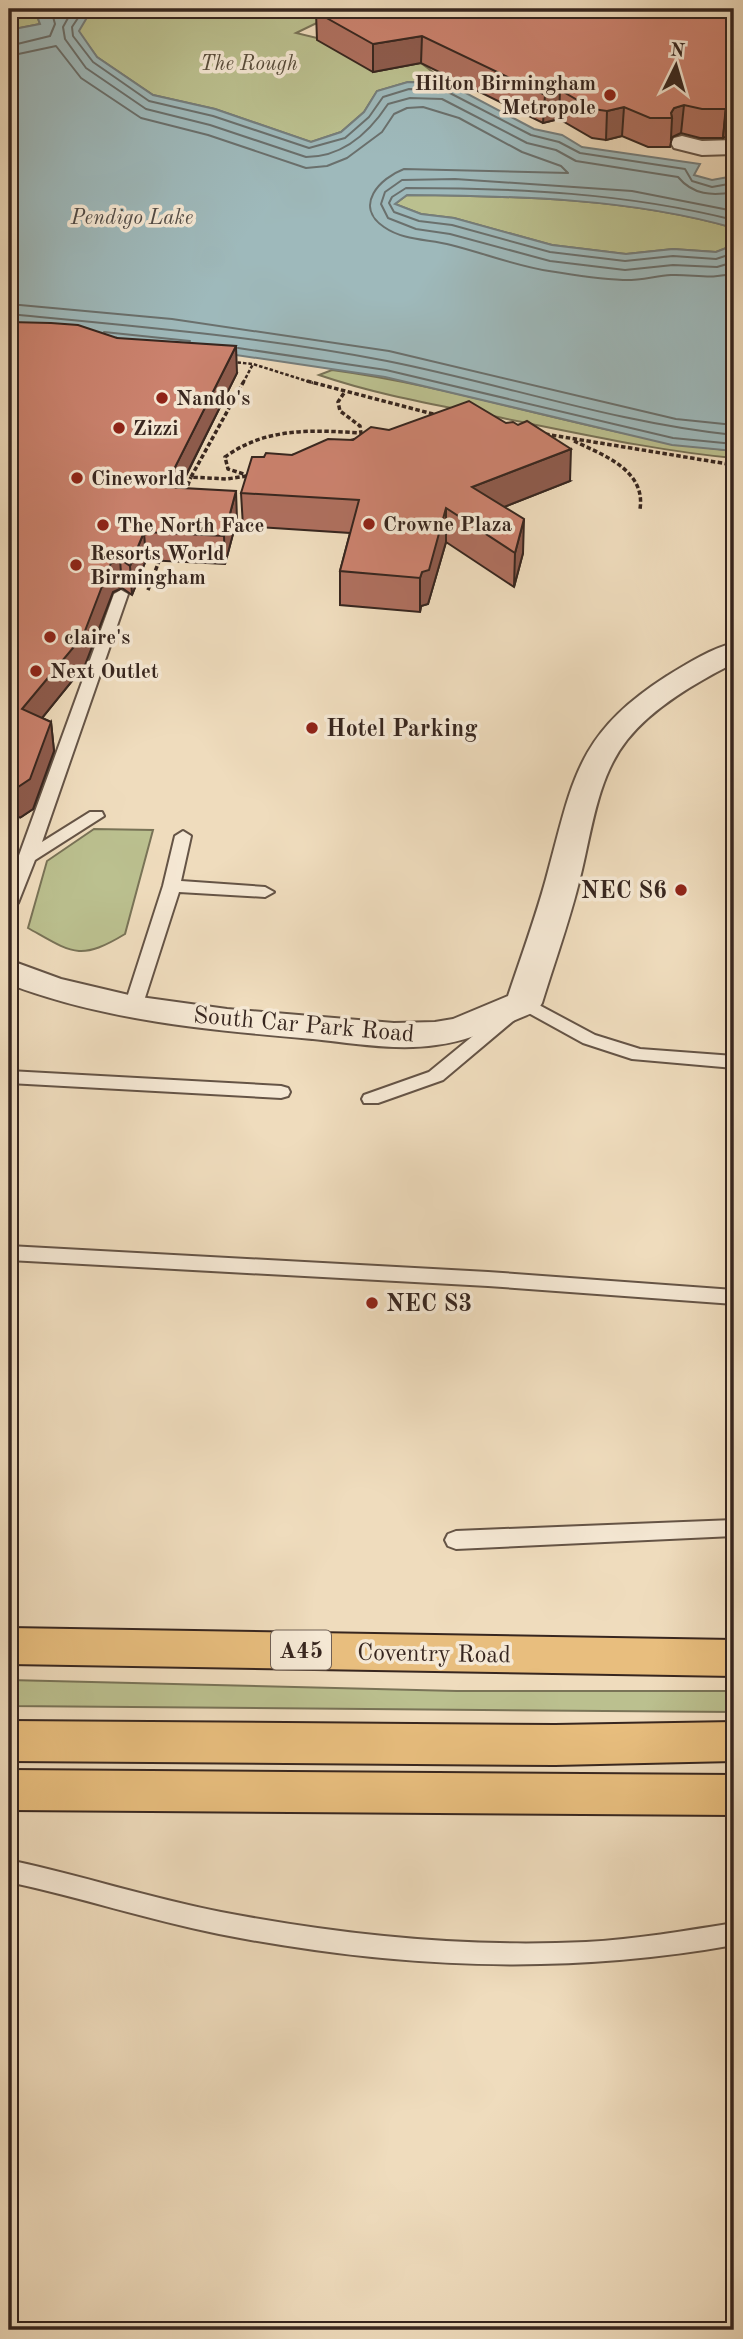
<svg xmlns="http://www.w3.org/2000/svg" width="743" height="2339" font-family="'Old Standard TT',serif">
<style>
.green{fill:#bbc08f;stroke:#797357;stroke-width:2}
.water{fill:#9eb9bb;stroke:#757e7d;stroke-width:2}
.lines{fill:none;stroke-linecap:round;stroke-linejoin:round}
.shore{stroke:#6a706d;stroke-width:2}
.lane-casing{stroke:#655446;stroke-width:4}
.street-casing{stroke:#655446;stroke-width:4}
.highway-casing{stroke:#37261f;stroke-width:4}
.path-far1{stroke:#37261f;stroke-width:2.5;stroke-dasharray:3.5 2;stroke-linecap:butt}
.path{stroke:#37261f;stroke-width:3.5;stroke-dasharray:4.5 2.5;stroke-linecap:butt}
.lane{fill:#f5e8d4;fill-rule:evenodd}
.street{fill:#f5e8d4;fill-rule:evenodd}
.highway{fill:#e8be7e;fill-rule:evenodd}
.wall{fill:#af705f;stroke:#37261f;stroke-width:2}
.shaded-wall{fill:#8e5b4d;stroke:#37261f;stroke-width:2}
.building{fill:#cb826e;stroke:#37261f;stroke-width:2}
.poi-dot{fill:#8f2418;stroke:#f5e8d4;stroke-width:2.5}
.labels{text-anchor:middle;stroke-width:7;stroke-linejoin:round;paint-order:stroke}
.far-park-label{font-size:21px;font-style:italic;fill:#584c3b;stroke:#f5e8d4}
.far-poi-label{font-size:21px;font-weight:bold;fill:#37261f;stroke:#f5e8d4;text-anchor:start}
.far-water-label{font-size:21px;font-style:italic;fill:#514b46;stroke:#f5e8d4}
.shield{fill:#f5e8d4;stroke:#706055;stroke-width:2}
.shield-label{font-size:23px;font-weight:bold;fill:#37261f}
.poi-label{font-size:24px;font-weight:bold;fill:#37261f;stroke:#f5e8d4;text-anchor:start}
.street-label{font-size:24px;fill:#37261f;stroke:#f5e8d4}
</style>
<rect width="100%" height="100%" fill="#efdcbd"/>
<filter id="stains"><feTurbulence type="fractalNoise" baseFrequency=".00286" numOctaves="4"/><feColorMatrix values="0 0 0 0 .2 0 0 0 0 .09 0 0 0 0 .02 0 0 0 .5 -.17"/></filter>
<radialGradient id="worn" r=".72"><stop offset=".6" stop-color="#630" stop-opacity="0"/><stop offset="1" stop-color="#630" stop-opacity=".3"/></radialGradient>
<g class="green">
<polygon points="9,9 37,16 40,24 9,30"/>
<polygon points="92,9 326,9 325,19 296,33 421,63 447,83 408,82 377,91 364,112 341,132 311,142 215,109 153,95 97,57 78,31"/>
<path d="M407 195C516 196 629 198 734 228V245L716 252 673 249 626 254 552 245 454 218 421 214 395 204Z"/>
<path d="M332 370C468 388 598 437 734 451V458C658 451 582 434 507 419 444 406 380 396 319 375Z"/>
<path d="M94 829 153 830 125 934C79 962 71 952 28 928L47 861Z"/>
<polygon points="9,1680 457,1691 734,1691 734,1712 9,1706"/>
</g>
<path class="water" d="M15 9H92L79 31 97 57 153 95 215 109 311 142 341 132 364 112 377 91 408 82 447 83 534 129 562 135 582 147 700 164 694 175 712 180 734 176V228C629 198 516 196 407 195L395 204 421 214 454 218 552 245 626 254 673 249 716 252 734 245V451L672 445 385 377 169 345 9 330V30L40 24 37 16Z"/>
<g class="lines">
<g class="shore">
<path d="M73 9 63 27 65 39 86 68 146 109 210 125 306 157C343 157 369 133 388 104L410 98 442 99 527 143 556 150 576 161 678 177C693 195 712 196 734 192"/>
<polyline points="84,9 72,27 73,36 93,62 149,101 213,116 309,148 345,138 369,117 383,97 409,89 444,90 531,135 559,142 580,153 685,169 692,181 712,187 734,183"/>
<polyline points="9,46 50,36 55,24 51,9"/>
<path d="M9 56 56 46 81 78 141 118 208 135 306 168 327 166 347 158 382 132 394 114 407 108 423 107 459 118 522 152 561 166 568 173 404 169C380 178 353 206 384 227 404 241 429 239 451 245 483 253 516 266 549 271 573 275 599 279 623 280 639 281 655 276 671 275 693 274 712 280 734 273"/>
<polyline points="734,211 632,191 455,179 402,180 385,192 381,204 388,218 416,229 450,234 550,261 625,270 673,265 717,267 734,262"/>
<path d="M734 220C626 193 517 188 406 188L392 197 389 203 394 212 419 221 452 225 550 252 625 261 673 256 716 259 734 253"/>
<polyline points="9,304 172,319 389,351 676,419 734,425"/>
<path d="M9 314C135 326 263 337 387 361 503 384 616 423 734 435"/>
<polyline points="104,332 190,341"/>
<polyline points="238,348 386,370 673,438 734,444"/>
</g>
<defs>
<g id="lane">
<polygon points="121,590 128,594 42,842 90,812 102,812 104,816 35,860 18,903 9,908 9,883 114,594"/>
<polygon points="183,831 191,836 181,881 265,887 274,892 265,897 179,892 142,1007 139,1011 127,1011 124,1007 163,886 175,836"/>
<polygon points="524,997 595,1035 640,1049 734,1056 734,1068 632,1059 583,1043 525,1011 443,1080 378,1103 364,1103 362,1099 364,1095 429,1072 518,999"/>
<polygon points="9,1071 281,1086 288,1088 290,1092 288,1096 281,1098 9,1083"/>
<polygon points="9,1246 488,1272 734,1290 734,1304 488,1286 9,1260"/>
<polygon points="734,1520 734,1536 456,1549 448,1546 445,1540 448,1534 456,1531"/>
<path d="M9 1860C80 1875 149 1898 221 1912 341 1935 464 1948 586 1942 636 1939 685 1931 734 1923V1945C560 1976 392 1968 219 1934 148 1920 80 1897 9 1882Z"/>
</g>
<g id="street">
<polygon points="682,136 702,141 734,140 734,154 702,155 674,148 671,143 674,138"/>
<path d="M734 643V663C697 682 653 707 627 740 595 780 591 839 578 886 568 925 554 964 542 1003L537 1011C504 1024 471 1041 436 1045 396 1051 353 1043 313 1039 211 1030 105 1021 9 984V960L61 979 133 996 227 1009 394 1023 435 1022 453 1019 508 996C521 957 535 919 546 879 573 781 575 735 667 676 688 663 710 649 734 643Z"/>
</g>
<g id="highway">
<polygon points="9,1628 734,1640 734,1676 9,1664"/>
<polygon points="9,1721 555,1725 734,1722 734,1761 555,1765 9,1761"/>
<polygon points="9,1770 734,1775 734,1815 9,1810"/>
</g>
</defs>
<use href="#lane" class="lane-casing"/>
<use href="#street" class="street-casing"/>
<use href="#highway" class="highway-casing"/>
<g class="path-far1">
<polyline points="232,362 253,364 313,383"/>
<polyline points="243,383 253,364"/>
</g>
<g class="path">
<polyline points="244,381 191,477 227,479 247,476"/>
<polyline points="307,381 437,415"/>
<polyline points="545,434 734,465"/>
<path d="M574 441C603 455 646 470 640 509"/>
<path d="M250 476 228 469 225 457C266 427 313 430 361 433L360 426 340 411 338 402 344 393"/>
<polyline points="185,492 191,477"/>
<polyline points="148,590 161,556"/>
</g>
<use href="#lane" class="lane"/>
<use href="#street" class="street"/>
<use href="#highway" class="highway"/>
</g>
<g class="wall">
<polygon points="316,12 734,15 723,138 700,138 681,133 672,137 670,147 648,147 622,136 606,140 592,138 559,119 543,123 421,63 373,72 317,40"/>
<polygon points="117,338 237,373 180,488 237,519 225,564 146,560 132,595 122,588 113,592 85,665 42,718 51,722 54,751 33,809 21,817"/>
<polygon points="389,430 570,481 504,507 523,553 514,587 446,542 428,604 421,606 420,612 340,605 340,571 350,533 243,526 241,493 264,457 292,455"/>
</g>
<g class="shaded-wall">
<polygon points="422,36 421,63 373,72 373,44"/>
<polygon points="560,90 559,119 543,123 545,95"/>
<polygon points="684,105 681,133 672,137 671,138 672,118 671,113 674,108"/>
<polygon points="734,106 734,134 723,138 726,109"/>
<polygon points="624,107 622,136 606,140 607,111"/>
<polygon points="236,346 237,373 166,515 165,487"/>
<polygon points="571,449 570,481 471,520 472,487"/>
<polygon points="236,491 237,519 225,564 224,536"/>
<polygon points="446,508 446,542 428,604 421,606 420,612 420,578 422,572"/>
<polygon points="524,519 523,553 514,587 515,553"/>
<polygon points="144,532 146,560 132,595 130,566"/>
<polygon points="120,559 122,588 113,592 85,665 25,739 22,709 111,563"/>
<polygon points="51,722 54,751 33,809 21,817 9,818 9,788"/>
</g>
<g class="building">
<polygon points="333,9 721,9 734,15 734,106 726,109 702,109 684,105 674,108 671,113 672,118 650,118 624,107 607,111 593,109 560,90 545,95 422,36 373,44 316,12"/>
<polygon points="9,322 51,323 78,325 117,338 236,346 165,487 236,491 224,536 144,532 130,566 120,559 111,563 83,636 22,709 51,722 30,779 18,787 9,788"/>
<polygon points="469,401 506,423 513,422 518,425 527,421 571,449 472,487 524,519 515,553 446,508 429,570 422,572 420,578 340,571 359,500 241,493 252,457 264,457 266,453 292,455 328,439 353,440 371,427 389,430"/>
</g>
<g class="poi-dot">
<circle cx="610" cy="95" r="7"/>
<circle cx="162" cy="398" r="7"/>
<circle cx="119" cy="428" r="7"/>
<circle cx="77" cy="478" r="7"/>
<circle cx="369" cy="524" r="7"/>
<circle cx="103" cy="525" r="7"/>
<circle cx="76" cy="565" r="7"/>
<circle cx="50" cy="637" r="7"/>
<circle cx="36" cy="671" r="7"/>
<circle cx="312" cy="728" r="7"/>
<circle cx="681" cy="890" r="7"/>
<circle cx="372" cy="1303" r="7"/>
</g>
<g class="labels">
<g class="far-park-label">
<text x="249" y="70">The Rough</text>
</g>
<g class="far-poi-label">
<text x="596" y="90" text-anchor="end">Hilton Birmingham<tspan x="596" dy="24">Metropole</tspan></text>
<text x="176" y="405">Nando's</text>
<text x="133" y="435">Zizzi</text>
<text x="91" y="485">Cineworld</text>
<text x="383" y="531">Crowne Plaza</text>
<text x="117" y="532">The North Face</text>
<text x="90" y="560">Resorts World<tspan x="90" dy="24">Birmingham</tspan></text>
<text x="64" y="644">claire's</text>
<text x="50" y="678">Next Outlet</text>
</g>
<g class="far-water-label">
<text x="132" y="224">Pendigo Lake</text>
</g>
<rect class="shield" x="271" y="1630.5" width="60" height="39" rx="5"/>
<g class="shield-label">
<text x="301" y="1658">A45</text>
</g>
<g class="poi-label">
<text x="326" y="736">Hotel Parking</text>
<text x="667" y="898" text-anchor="end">NEC S6</text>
<text x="386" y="1311">NEC S3</text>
</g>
<g class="street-label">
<text transform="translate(304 1024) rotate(5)" y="8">South Car Park Road</text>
<text transform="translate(434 1653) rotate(1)" y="8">Coventry Road</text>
</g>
</g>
<rect width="743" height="2339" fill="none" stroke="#efdcbd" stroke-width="35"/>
<rect x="10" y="10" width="722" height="2318" fill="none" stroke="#37261f" stroke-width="3.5"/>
<rect x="18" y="18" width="708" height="2304" fill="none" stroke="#37261f" stroke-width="2"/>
<g transform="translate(676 66) rotate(5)" stroke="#f5e8d4" stroke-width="5" paint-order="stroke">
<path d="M0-5L12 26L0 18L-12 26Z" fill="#37261f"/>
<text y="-10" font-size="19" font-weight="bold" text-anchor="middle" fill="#37261f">N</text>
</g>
<rect width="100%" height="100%" filter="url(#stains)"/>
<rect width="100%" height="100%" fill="url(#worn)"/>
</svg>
